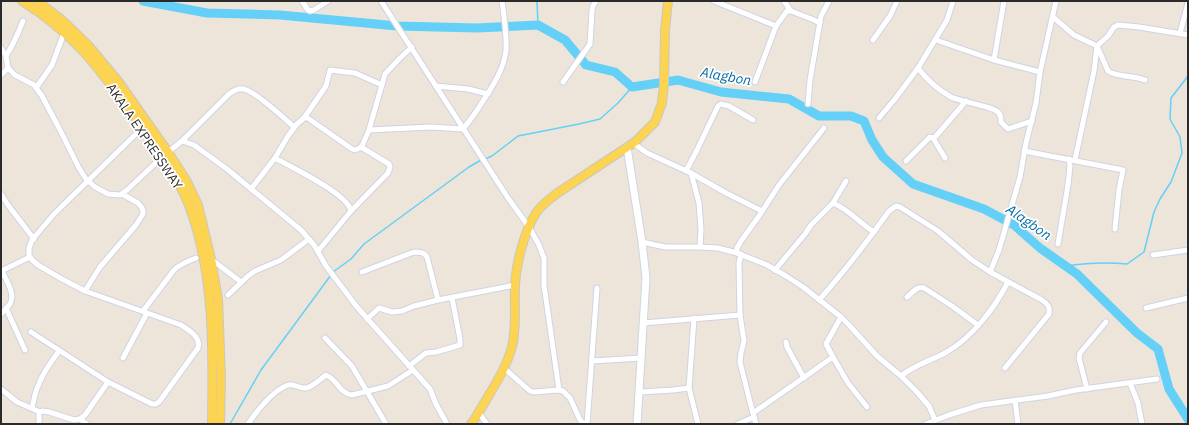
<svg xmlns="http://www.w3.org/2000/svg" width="1189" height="425" font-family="'IBM Plex Sans',sans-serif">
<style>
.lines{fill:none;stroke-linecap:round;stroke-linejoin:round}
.stream{stroke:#64d0f8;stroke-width:1.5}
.river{stroke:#64d0f8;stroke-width:9}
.street-casing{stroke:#cfd3e4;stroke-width:7}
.secondary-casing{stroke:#cfd3e4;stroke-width:9}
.primary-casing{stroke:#c8c8c8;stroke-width:10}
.street{stroke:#fff;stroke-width:5}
.secondary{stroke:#fff;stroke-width:7}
.primary{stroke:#fcd451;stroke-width:8}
.labels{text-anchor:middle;stroke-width:3.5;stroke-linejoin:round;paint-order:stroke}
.street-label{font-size:13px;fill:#2a2a2a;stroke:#fff}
.water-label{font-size:14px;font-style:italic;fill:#036da5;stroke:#fff}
</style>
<rect width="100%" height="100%" fill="#ede5da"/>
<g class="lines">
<g class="stream">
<polyline points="537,1 538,25"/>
<polyline points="485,159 492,156 518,136 579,124 600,119 618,103 632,87"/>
<path d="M1065 266C1086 263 1107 262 1127 264L1144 252 1154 212 1160 199 1171 182 1182 153 1180 137 1170 119 1171 98 1188 76"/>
<polyline points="333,272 351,259 364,244 469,167 481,160"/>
<polyline points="230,424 261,370 331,275"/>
</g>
<polyline class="river" points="143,1 207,13 280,15 397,26 477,28 538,25 565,40 586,65 615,72 632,87 678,80 721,92 789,99 819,116 851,116 864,121 872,140 883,157 913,184 984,209 1014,225 1040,248 1077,274 1137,333 1158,349 1169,389 1188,419"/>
<defs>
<g id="street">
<polyline points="302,1 308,10 310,11 314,10 328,1"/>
<polyline points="381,1 508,198 529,227 539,245 544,258 544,285 559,390"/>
<polyline points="714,1 776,26 755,82"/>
<path d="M953 1 947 20 918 68C926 79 939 90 951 97 961 102 993 106 999 113 1001 116 1001 119 1001 122L1008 129 1032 121"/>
<polyline points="791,11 814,20 820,23"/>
<path d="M1053 17 1074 35 1097 46 1108 71C1115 76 1123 75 1132 77 1136 77 1141 79 1145 80"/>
<polyline points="776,26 787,11 791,11 784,1"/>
<polyline points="1180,33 1188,3"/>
<polyline points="873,40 890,16 897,1"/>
<polyline points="936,40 994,60 1040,72"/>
<polyline points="1,48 6,56 8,68 15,75 34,85 42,96 59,128 79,168 86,179 95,187 108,194 120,195 127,190 162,157"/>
<path d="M6 56C13 45 18 34 23 21"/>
<polyline points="994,60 1004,1"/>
<polyline points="1,75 8,68"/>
<polyline points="563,82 590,44 592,10 593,6 596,1"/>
<polyline points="436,86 468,89 488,94"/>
<polyline points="36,88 52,65 64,33"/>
<polyline points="808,104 810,80 821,16 829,1"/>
<polyline points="304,118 306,117 312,121 352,149 355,150 360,148 362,146 369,130 385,74 400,58 412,47"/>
<polyline points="879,118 895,99 918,68"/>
<polyline points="824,128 779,185 759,216 741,241 737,248 737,253 767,265 786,276 803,287 841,317 849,325 877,356 901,376 916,391 929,406 935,420"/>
<path d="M369 130 431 127 463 129C469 122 473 116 478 109 489 91 503 73 506 51 507 34 504 17 502 1"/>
<polyline points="933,138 945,158"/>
<polyline points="182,141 194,145 227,169 301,230 314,245 326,266 357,307 430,389 436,404 447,424"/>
<polyline points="633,143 647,153 691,173 726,193 762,211"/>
<polyline points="1024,151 1123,170 1119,190 1115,229"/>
<path d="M168 152 182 141 229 94C233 91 238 88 243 89 254 90 285 119 294 127"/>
<path d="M275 158C291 167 348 194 351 211"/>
<polyline points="1075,160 1094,71 1097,46 1108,36 1114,27 1118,25 1139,27 1188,35"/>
<polyline points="906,161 930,137 933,138 936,136 966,101"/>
<polyline points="686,171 697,150 718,106 721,104 729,106 753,120"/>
<polyline points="691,173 699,203 701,230 700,247"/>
<polyline points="251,189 275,158 288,136 297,124 304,118 326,86 330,70 355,73 382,85"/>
<polyline points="1,194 8,205 34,239"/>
<path d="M833 203C851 211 858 222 874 232"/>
<polyline points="642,242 665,247 700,247 718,248 737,253"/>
<polyline points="1058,244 1068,185 1070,166 1069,159"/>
<polyline points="318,251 351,211 388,173 390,167 389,164 361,147"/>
<polyline points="741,254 739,263 740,315 744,341 741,353 740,362 751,406 756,424"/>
<polyline points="1153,255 1188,250"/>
<polyline points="211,259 241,282"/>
<polyline points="775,270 805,234 811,225 833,203 846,181"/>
<polyline points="1,271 30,257"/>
<path d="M362 272 414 252C419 252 424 252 427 257L438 300"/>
<polyline points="990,272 999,250 1020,177 1026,143 1036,103 1040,72 1056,1"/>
<polyline points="85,291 100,267 136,225 143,214 143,211 142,208 138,203 122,194"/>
<polyline points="228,295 248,276 255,271 281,260 309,239"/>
<path d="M907 297C913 292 917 286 924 288L952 306 978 325"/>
<path d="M819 300C844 272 867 242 889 211L896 206 900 207 938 231 972 260 990 272 1042 300C1048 304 1050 307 1049 314L1005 368"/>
<polyline points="6,308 25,350"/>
<polyline points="1146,308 1188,298"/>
<path d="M143 311 174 270C180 264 188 261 196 258"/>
<path d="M1 314C4 311 7 308 10 304 16 294 6 280 2 271"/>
<polyline points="694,318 689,388 698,424"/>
<polyline points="367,319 379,308 392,312 402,311 414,306 438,300 515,285"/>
<polyline points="643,323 740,315"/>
<path d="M31 332 108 382 152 404H156L159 402 198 348C201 337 189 330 181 325L85 291 60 278 38 265 32 260 29 255V248L32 240 54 214 142 128"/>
<polyline points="325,338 352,366 386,424"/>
<polyline points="786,342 787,347 804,378"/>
<polyline points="833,357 848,383 867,407"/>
<polyline points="123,358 147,313"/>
<polyline points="592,361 641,358"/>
<polyline points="409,366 426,353 436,352 460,345 460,339 452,298"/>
<polyline points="504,368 530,391 533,392 559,390 563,391 570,398 580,420 584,424"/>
<path d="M901 376C914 365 930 361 945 353 972 338 994 309 1008 282"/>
<polyline points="1130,383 1138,403 1142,424"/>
<polyline points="1,389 17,402 40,412"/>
<polyline points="1087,389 1079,358 1080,353 1106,322"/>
<polyline points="640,392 673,390 689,388"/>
<polyline points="1015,400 1018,424"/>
<path d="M32 408C34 400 35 391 39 384 43 372 52 361 59 351"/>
<polyline points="479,413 487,424"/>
<polyline points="753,413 833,357 826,344 841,317"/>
<polyline points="80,419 87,424"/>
<polyline points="39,424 39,413 42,411 49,412 74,420 80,419 85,415 108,382"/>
<path d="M248 424C256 412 273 390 288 385 294 383 299 389 306 388 311 388 322 378 326 375 337 379 340 394 352 395L388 386 413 370"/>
<polyline points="587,424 597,288"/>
<polyline points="738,424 754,417"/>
<polyline points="926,424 949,415 981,405 1048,396 1076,390 1157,379"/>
</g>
<polyline id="secondary" points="627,147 642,242 646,278 637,424"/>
<g id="primary">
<path d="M22 1C43 14 66 33 83 51 99 69 114 89 128 108 150 139 177 173 190 208 215 277 213 352 212 424"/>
<polyline points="37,1 62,20 88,45 118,81 168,152 186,180 198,205 211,259 218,299 221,378 220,424"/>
<path d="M471 424 476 417C489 394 505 372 512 347 517 327 514 306 515 286 516 264 524 232 536 213 541 205 549 200 556 194L635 142 655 122 662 103 664 84 665 30 668 1"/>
</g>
</defs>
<use href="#street" class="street-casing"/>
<use href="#secondary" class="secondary-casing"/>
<use href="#primary" class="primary-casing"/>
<use href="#street" class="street"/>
<use href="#secondary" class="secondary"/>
<use href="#primary" class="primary"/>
</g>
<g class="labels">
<g class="street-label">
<text transform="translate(145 136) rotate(56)" y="5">AKALA EXPRESSWAY</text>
</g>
<g class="water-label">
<text transform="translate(726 76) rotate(10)" y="5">Alagbon</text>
<text transform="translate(1029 222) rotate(35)" y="5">Alagbon</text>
</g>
</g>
<rect width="1189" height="425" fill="none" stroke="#2a2a2a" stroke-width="4"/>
</svg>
